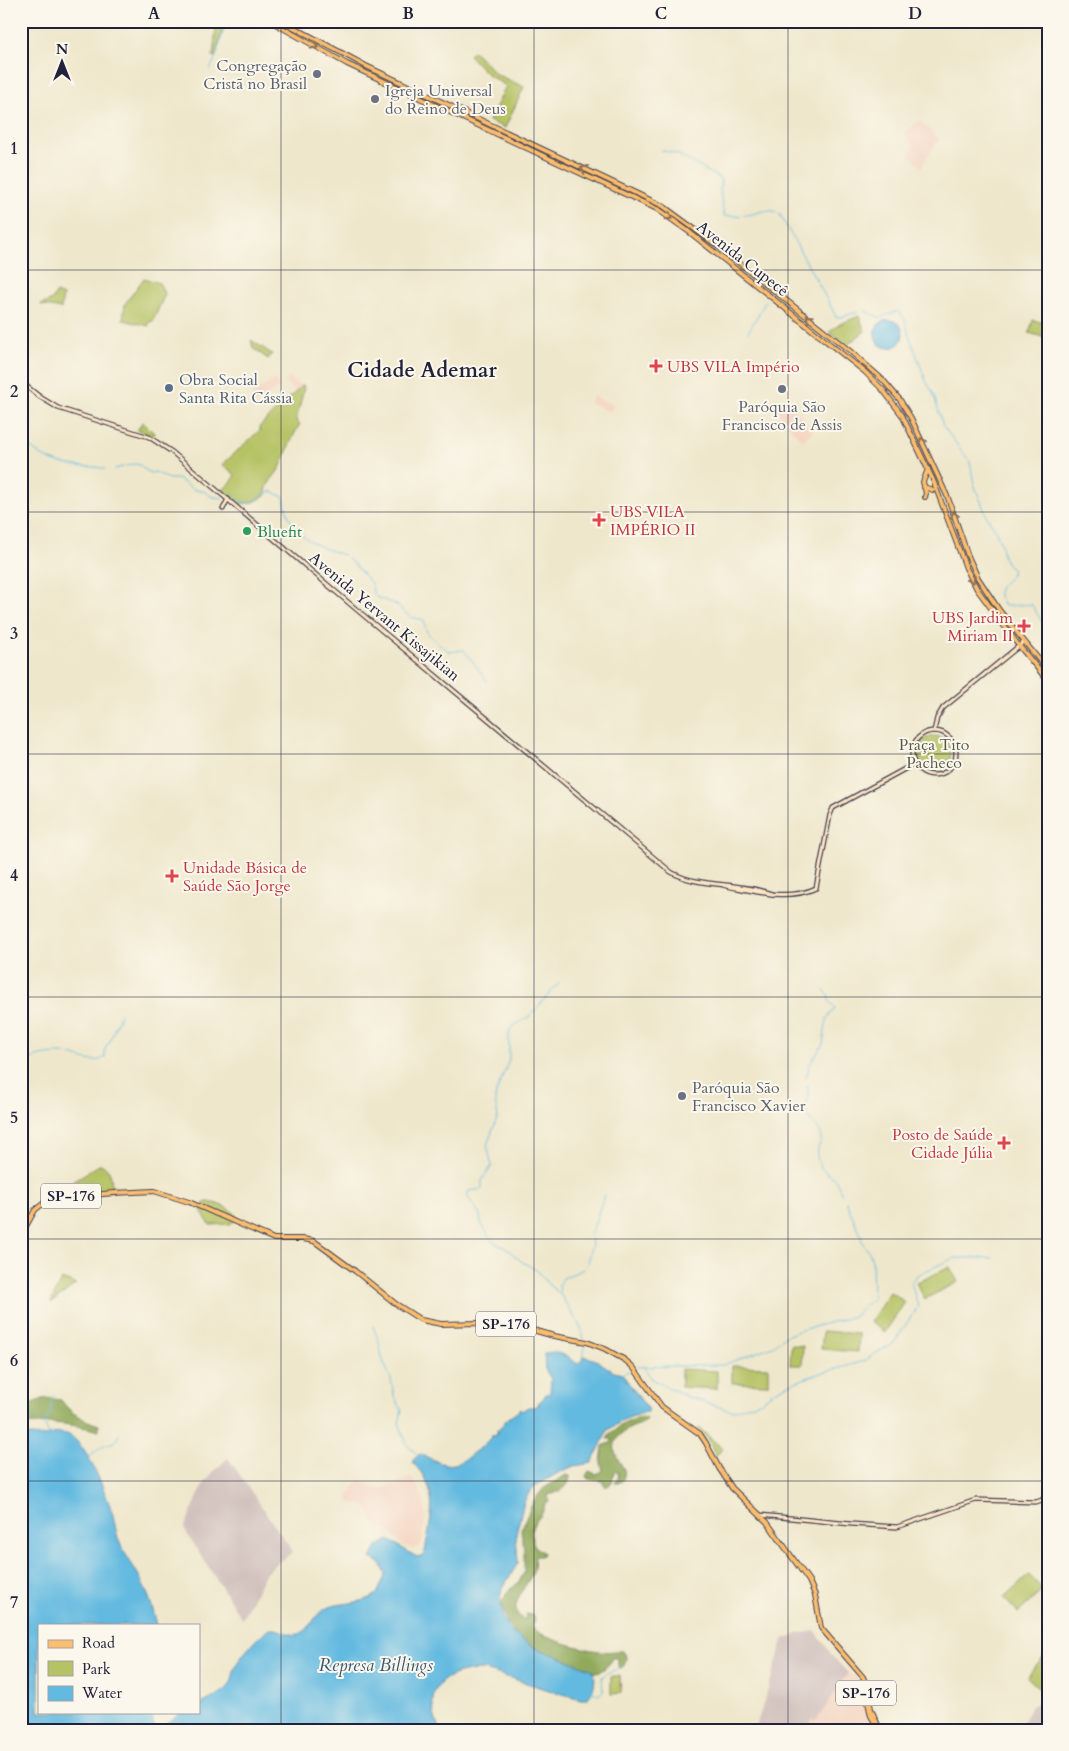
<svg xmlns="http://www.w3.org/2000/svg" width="1069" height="1751" font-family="Cardo,serif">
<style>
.built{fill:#f4d3c0}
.industrial{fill:#d0c0bc}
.green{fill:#b6c365;stroke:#6c7250}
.forest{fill:#90a95a;stroke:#59664a}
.water{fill:#63bae0;stroke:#426e8e}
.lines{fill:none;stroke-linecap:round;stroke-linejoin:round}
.stream{stroke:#63bae0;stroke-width:1}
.ferry{stroke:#395775;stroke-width:1;stroke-dasharray:6 5;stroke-linecap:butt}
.secondary-casing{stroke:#414051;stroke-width:5.5}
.primary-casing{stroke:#414051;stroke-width:6}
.secondary{stroke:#fde5c5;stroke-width:3}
.primary{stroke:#fbbd6e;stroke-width:4}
.oneway{stroke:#8e7054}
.grid{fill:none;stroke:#22223b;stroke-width:1;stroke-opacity:0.55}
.worship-dot{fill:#6b7280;stroke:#fbf7ec;stroke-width:2}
.health-dot{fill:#e0444e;stroke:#fbf7ec;stroke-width:2}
.service-dot{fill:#5c6f8a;stroke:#fbf7ec;stroke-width:2}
.leisure-dot{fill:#2e9e5b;stroke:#fbf7ec;stroke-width:2}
.labels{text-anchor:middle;stroke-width:4;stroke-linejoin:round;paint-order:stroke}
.shield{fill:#fbf7ec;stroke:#636270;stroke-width:1}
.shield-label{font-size:15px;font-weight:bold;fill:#22223b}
.worship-label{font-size:16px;fill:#5b616d;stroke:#fbf7ec;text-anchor:start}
.street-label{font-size:16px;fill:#22223b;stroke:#fbf7ec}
.health-label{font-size:16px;fill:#be3a42;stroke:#fbf7ec;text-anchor:start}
.service-label{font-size:16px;fill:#4e5e75;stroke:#fbf7ec;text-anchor:start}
.leisure-label{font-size:16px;fill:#27864d;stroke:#fbf7ec;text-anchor:start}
.park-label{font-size:16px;fill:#565a4a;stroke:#fbf7ec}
.water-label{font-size:18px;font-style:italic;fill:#395775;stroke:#fbf7ec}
.district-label{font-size:21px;font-weight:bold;fill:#22223b;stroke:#fbf7ec}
.neatline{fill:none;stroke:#22223b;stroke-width:2}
.grid-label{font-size:16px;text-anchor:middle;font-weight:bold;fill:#22223b}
</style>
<rect width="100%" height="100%" fill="#fbf7ec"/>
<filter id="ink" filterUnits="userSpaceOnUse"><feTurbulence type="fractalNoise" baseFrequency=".02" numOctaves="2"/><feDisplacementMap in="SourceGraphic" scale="10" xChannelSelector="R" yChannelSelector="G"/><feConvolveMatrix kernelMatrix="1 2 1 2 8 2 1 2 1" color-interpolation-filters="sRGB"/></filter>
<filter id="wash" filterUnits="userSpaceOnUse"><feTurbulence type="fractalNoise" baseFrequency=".0096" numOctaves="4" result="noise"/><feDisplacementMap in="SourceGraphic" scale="20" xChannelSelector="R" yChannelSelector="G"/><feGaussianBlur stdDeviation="1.12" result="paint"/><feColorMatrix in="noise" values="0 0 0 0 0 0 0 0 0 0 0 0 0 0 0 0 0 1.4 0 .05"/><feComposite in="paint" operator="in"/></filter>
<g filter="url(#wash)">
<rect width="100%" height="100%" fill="#efe7cb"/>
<g class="built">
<polygon points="920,120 939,140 924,161 922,168 910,155 913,146 905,133"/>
<polygon points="289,377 301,386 296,392 284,383"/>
<polygon points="275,379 280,387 256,403 251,395"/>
<polygon points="593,396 613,405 611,412 590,403"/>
<polygon points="789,402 813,431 802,441 777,412"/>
<polygon points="411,1477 420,1490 423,1499 426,1515 422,1543 419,1547 415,1549 403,1546 391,1532 374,1523 371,1519 371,1513 366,1506 350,1502 347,1498 360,1479 375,1489 382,1489"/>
<polygon points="848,1673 861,1681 867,1714 875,1730 807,1730 812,1719 816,1721"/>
</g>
<g class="industrial">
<polygon points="228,1458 293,1552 274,1565 265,1574 242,1619 184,1529 202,1487 213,1472"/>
<polygon points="816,1631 833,1657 848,1673 816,1721 812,1719 807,1730 755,1730 784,1638 802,1633"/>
<polygon points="1048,1696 1048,1730 1018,1730 1031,1706"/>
</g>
<g class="green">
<polygon points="219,21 225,21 215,57 213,56 216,27"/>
<polygon points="474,51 496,74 524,87 505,128 489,121 506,86 488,75 469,55"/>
<polygon points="144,278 159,283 165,294 153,321 148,323 149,326 123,320 125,304"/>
<polygon points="56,293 63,296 61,309 41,305 52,300"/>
<polygon points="859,316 865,331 847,345 829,332 840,324"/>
<polygon points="1033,320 1048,324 1046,338 1029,333"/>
<polygon points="251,340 272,354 268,359 253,348"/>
<path d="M303 385 304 388 296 421 300 424C291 438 287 453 280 468 273 480 268 479 265 496L252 503 239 504 222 491C235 477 242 477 222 465L260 430 259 427Z"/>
<polygon points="143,422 155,434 153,436 137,430"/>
<circle cx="934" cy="753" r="17"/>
<path d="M101 1164C112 1171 112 1178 111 1191L61 1195V1190L63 1187Z"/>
<path d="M208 1202C218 1203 235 1210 238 1218L230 1224 210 1225 201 1211 204 1203Z"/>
<polygon points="950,1267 958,1282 925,1299 916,1283"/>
<polygon points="61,1279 76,1284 51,1303"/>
<polygon points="890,1292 905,1302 885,1332 870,1322"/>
<polygon points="823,1331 859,1334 858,1352 821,1349"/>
<polygon points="791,1345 803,1346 802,1365 790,1365"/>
<polygon points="732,1366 768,1367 768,1384 732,1383"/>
<polygon points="681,1369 717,1371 717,1389 681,1387"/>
<polygon points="699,1428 723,1449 715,1456 709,1440 698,1429"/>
<polygon points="1029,1575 1043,1590 1018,1613 1004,1598"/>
<polygon points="1048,1652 1048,1682 1040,1689 1027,1677"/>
<polygon points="611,1676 620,1676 621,1693 611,1694"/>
</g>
<g class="forest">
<path d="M46 1398 61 1400C71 1414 83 1420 99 1425V1431C84 1427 69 1424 52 1423 40 1423 34 1426 21 1423V1407Z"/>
<path d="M641 1417 647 1418 645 1422C627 1429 605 1437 619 1461 624 1469 626 1470 623 1480L618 1483H615L619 1476 616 1470 614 1472 612 1483 606 1487 602 1481 588 1479 586 1476 589 1471 596 1474 603 1471 601 1463 603 1446 612 1442V1439H607C614 1427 629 1421 641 1417Z"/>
<path d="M566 1475 570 1476C570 1488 558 1493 548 1495L549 1501 545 1503C543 1518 535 1519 532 1528 530 1537 534 1550 543 1552V1554L541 1556H535C534 1562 535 1567 533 1572 529 1583 502 1612 525 1619L527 1618 526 1614 532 1615 535 1621 532 1627C545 1640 580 1648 599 1651 607 1653 615 1650 623 1651 628 1656 626 1663 622 1668L618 1667V1659L614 1657C608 1666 603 1673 592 1672 554 1659 507 1650 502 1602L508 1591 517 1584 524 1573V1550L521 1530 533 1502 544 1488Z"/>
</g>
<g class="water">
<circle cx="889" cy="334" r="14"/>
<path d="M554 1352 567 1356 576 1363 581 1362 584 1356 596 1360 614 1372 622 1374 649 1411 625 1419 608 1430 592 1463 574 1466 558 1473 535 1486 530 1491 524 1502 516 1534 518 1563 502 1589 500 1598 503 1617 510 1631 531 1646 593 1670C597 1679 594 1692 587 1699H581L552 1691 485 1670C444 1670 420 1688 440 1730H21V1432C43 1444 53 1428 69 1435 87 1444 107 1496 113 1515 115 1524 116 1533 119 1541 124 1554 134 1566 140 1578 148 1593 153 1608 157 1625H39V1712H152L153 1724 156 1728H161L182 1712H199V1705C208 1700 221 1695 228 1687 234 1681 232 1673 236 1666 241 1656 257 1637 266 1631 276 1624 287 1637 299 1634 311 1630 313 1617 323 1610 337 1601 361 1606 377 1594L386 1574 380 1563 371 1558 377 1547 389 1540 415 1556 420 1557 424 1555C426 1549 426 1542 428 1536 433 1507 436 1486 413 1463V1460L420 1454C443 1464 452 1472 473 1453 480 1448 486 1444 491 1437H492V1435L495 1436 497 1434V1430H499C501 1427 504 1421 510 1417 514 1414 518 1412 520 1409L522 1411 528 1407H536L537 1405H540L538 1403 544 1398 545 1395 550 1393 551 1379 545 1369 544 1353Z"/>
</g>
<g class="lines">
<g class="stream">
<polyline points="210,70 217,54 226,21"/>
<path d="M660 150 677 154 719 178 721 181 720 190 724 216C731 216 738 216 746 215 757 214 767 207 779 213L829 303 836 317H841L858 312"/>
<path d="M865 311 880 318 898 311 905 319 908 332 926 381 933 393 943 426 970 462 974 484 987 517 995 529 1001 544 1003 557 1007 564 1013 569C1010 586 989 582 1004 606 1013 607 1023 603 1032 605L1043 624 1048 628"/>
<polyline points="748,332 766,301"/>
<path d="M21 439C39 457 52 463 77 466 87 467 95 466 105 469"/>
<polyline points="115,469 134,464 140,465 143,468 150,473 155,472 169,479 178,479 195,490 203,491 213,497 222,498"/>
<path d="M229 496 232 495 238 500 248 503 271 491 284 497C289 534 311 545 344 555"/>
<path d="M348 558 371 583 374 595 378 598 395 604 410 617 424 620C424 636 438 642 450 652L464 650 487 681"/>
<polyline points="559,983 530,1016 512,1027 509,1032 509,1060 496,1093 495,1101 498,1116 487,1145 492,1166 482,1180 482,1189 469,1191 467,1196 480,1215 481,1223 489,1236 494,1242 507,1249 521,1261 538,1271 548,1284 560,1294 581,1328 584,1339"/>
<path d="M21 1063C35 1056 48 1054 63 1054 77 1054 92 1067 105 1057V1048L109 1043 120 1015"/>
<polyline points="806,1078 810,1064 823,1044 827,1018 835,1009 834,1006 829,1002 829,996 824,990"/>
<path d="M807 1085C811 1098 804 1101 806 1112 807 1120 818 1125 821 1134 824 1143 813 1148 819 1164 822 1172 830 1173 835 1180 838 1184 840 1189 842 1194"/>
<polyline points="560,1292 559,1285 563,1278 582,1270 586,1266 592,1244 590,1234 594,1226 604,1195"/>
<polyline points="373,1326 379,1342 382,1358 391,1379 394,1396 402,1410 399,1423 407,1445 418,1455"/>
<polyline points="584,1356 584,1343"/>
<polyline points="637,1367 723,1365 773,1346 784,1337 798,1331 855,1316 861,1308 873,1299 872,1260 869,1252 862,1242 861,1235 846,1202"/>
<polyline points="644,1367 651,1379 688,1397 732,1411 762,1401 774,1391 787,1385 818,1374 865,1361 873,1355 894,1343 918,1306 911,1282 917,1275 954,1258 993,1258"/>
<polyline points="622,1374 632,1370"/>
<polyline points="21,1427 30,1421 30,1416 28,1413"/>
<polyline points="49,1435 44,1423 50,1413 53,1396"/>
<path d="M88 1457C92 1454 96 1450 101 1447 109 1442 116 1445 119 1434"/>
<polyline points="593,1692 598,1695 603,1692 602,1677 607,1673 623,1667"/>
</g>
<polyline class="ferry" points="21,1674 27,1730"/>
</g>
</g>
<g filter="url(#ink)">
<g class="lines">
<defs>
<g id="secondary">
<path d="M21 382 40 397 58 408 149 437 172 452 356 609 671 872C698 888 741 882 772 894"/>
<polyline points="223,509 228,499"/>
<circle cx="934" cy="753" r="22"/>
<polyline points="934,731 937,718 943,708 1024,642"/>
<path d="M723 885C729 887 736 888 742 889 766 894 793 899 816 888L830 815 833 808 914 764"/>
<polyline points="760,1515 851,1524 897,1527 976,1500 1036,1502 1042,1500 1048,1493"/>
</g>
<g id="primary">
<polyline points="270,21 347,64 657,209 688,231 865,372 883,390 902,415 933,480 966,568 977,589 1016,642 1048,681"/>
<polyline points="282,21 366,66 663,206 719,247 850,351 883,380 900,400 911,418 948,498 968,556 978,578 999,610 1048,671"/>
<polyline points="924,487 933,490"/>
<polyline points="925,497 926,493 923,482 928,469"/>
<polyline points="21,1235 35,1210 49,1199 114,1193 154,1191 189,1202 274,1239 303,1239 314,1241 355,1271 396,1304 421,1320 441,1324 478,1323 515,1325 554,1336 587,1342 605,1349 625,1360 633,1367 662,1407 700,1434 706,1443 719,1468 732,1488 767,1522 809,1581 815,1595 821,1628 863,1677 866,1684 871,1709 880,1730"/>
<polyline points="866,1693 871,1716 878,1728"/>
</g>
</defs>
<use href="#secondary" class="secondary-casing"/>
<use href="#primary" class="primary-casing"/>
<use href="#secondary" class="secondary"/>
<use href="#primary" class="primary"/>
</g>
<defs><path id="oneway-chevron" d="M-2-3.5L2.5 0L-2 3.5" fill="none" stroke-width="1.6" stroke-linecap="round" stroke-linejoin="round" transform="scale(1.25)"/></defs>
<g class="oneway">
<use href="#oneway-chevron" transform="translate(315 46) rotate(30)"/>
<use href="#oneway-chevron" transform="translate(584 169) rotate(-155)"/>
<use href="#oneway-chevron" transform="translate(669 217) rotate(34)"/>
<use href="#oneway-chevron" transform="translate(809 318) rotate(-141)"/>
<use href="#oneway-chevron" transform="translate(922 441) rotate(-115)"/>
<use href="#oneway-chevron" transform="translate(954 515) rotate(-108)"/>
<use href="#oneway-chevron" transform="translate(972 580) rotate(63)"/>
</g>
</g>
<path class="grid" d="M281 21V1730M534 21V1730M788 21V1730M21 270H1048M21 512H1048M21 754H1048M21 997H1048M21 1239H1048M21 1481H1048"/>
<g class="worship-dot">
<circle cx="317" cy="74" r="5"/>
<circle cx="375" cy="99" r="5"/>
<circle cx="782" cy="389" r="5"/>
<circle cx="682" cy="1096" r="5"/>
</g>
<g class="health-dot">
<path d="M653.5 358.5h5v5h5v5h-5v5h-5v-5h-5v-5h5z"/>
<path d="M596.5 512.5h5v5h5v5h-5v5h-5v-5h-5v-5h5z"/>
<path d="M1021.5 618.5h5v5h5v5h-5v5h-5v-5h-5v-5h5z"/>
<path d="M169.5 868.5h5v5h5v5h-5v5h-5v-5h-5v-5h5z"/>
<path d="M1001.5 1135.5h5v5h5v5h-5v5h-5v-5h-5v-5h5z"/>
</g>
<circle class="service-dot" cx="169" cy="388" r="5"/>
<circle class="leisure-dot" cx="247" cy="531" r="5"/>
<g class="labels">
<g class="shield">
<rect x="41" y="1183.5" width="60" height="25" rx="4"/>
<rect x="476" y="1311.5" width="60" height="25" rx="4"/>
<rect x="836" y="1680.5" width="60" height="25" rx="4"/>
</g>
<g class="shield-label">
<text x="71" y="1201">SP-176</text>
<text x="506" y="1329">SP-176</text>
<text x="866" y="1698">SP-176</text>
</g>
<g class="worship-label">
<text x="307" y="71" text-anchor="end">Congregação<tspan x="307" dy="18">Cristã no Brasil</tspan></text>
<text x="385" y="96">Igreja Universal<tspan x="385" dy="18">do Reino de Deus</tspan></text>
<text x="782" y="412" text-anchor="middle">Paróquia São<tspan x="782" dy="18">Francisco de Assis</tspan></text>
<text x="692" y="1093">Paróquia São<tspan x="692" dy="18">Francisco Xavier</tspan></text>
</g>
<g class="street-label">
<text transform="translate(743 258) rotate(38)" y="6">Avenida Cupecê</text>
<text transform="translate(385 616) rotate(40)" y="6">Avenida Yervant Kissajikian</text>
</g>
<g class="health-label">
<text x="667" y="372">UBS VILA Império</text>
<text x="610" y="517">UBS VILA<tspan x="610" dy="18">IMPÉRIO II</tspan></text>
<text x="1013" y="623" text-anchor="end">UBS Jardim<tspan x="1013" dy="18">Miriam II</tspan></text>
<text x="183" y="873">Unidade Básica de<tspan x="183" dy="18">Saúde São Jorge</tspan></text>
<text x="993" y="1140" text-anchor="end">Posto de Saúde<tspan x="993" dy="18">Cidade Júlia</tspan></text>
</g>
<g class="service-label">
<text x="179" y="385">Obra Social<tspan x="179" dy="18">Santa Rita Cássia</tspan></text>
</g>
<g class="leisure-label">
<text x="257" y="537">Bluefit</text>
</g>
<g class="park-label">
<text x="934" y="750">Praça Tito<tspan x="934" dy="18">Pacheco</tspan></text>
</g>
<g class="water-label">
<text x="376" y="1671">Represa Billings</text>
</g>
<g class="district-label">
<text x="422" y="377">Cidade Ademar</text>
</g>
</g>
<rect width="1069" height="1751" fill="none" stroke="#fbf7ec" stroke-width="55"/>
<rect x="38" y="1624" width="162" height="90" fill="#fbf7ec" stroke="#a4a2a5"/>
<rect x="48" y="1640" width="25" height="8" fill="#fbbd6e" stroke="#a4a2a5"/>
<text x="82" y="1648" font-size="15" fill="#22223b">Road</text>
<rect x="48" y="1661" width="25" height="15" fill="#b6c365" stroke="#a4a2a5"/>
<text x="82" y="1674" font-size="15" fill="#22223b">Park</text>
<rect x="48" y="1686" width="25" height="15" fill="#63bae0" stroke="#a4a2a5"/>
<text x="82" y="1698" font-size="15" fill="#22223b">Water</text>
<g transform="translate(62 62)" stroke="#fbf7ec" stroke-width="4" paint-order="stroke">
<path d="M0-4L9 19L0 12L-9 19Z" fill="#22223b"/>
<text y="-8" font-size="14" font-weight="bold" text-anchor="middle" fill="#22223b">N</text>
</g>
<rect x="28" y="28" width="1014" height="1696" class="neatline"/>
<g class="grid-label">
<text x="154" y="19">A</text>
<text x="408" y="19">B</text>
<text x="661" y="19">C</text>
<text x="915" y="19">D</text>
<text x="14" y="154">1</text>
<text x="14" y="397">2</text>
<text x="14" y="639">3</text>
<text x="14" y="881">4</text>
<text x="14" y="1123">5</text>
<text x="14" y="1366">6</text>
<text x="14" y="1608">7</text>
</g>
</svg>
